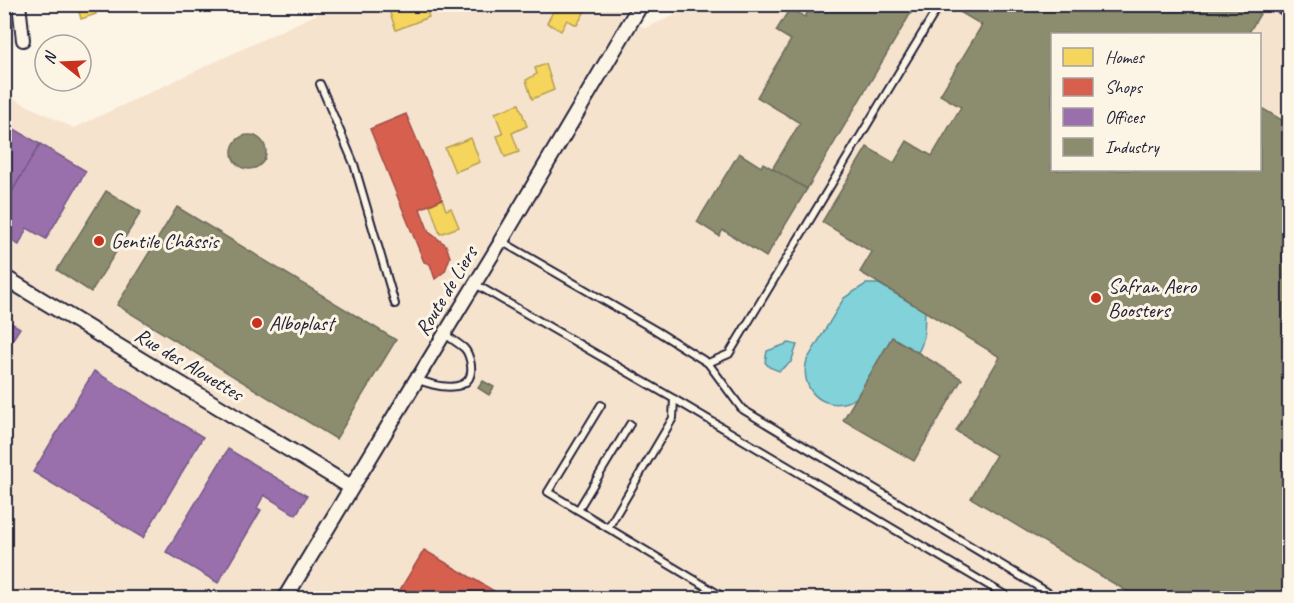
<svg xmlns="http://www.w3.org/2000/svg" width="1294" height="603" font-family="Caveat,sans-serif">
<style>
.built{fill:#f6e3ce;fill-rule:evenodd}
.water{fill:#81d3d9;stroke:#5b8c9a;stroke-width:1.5}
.homes{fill:#f6d55c;stroke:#b69f52;stroke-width:1.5}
.shops{fill:#d6604d;stroke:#a04d48;stroke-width:1.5}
.offices{fill:#9970ab;stroke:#755989;stroke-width:1.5}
.industry{fill:#8c8c6e;stroke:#6c6c5f;stroke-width:1.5}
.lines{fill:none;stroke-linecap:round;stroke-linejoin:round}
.service-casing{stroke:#22223b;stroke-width:10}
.minor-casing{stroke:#22223b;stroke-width:16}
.tertiary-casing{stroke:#22223b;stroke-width:18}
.service{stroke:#fcf5e5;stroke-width:6}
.minor{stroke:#fcf5e5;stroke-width:12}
.tertiary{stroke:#fcf5e5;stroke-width:14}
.poi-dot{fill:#c8321e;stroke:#fcf5e5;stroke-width:2}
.labels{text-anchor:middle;stroke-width:6;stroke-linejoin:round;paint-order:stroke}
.poi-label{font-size:21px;fill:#22223b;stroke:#fcf5e5;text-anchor:start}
.street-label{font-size:21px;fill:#22223b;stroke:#fcf5e5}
</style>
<rect width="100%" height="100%" fill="#fcf5e5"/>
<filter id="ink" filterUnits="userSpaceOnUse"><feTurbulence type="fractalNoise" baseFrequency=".0167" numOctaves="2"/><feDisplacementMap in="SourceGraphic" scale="12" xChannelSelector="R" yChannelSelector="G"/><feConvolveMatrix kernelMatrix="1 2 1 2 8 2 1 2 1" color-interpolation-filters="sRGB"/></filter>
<g filter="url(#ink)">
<path class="built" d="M701 4 1289 5V598H5L4 94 74 128 336 5H629L623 15 645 28ZM1052 34H1260V170H1052Z"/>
<g class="water">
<path d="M866 284H879L925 311C924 324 926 340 918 352 913 360 857 400 847 402 820 410 799 387 807 360L844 298Z"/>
<polygon points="789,343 797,345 791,362 779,371 769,367 765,362 767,351"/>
</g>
<g class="homes">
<polygon points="4,4 9,4 11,32 4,33"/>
<polygon points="77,4 93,4 96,14 81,19"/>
<polygon points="107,4 124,4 124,6 109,11"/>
<polygon points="424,4 429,17 396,30 387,5"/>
<polygon points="562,4 589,4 577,25 567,20 561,31 547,23 554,10 558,12"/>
<polygon points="546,64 554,90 532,99 526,80 537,74 535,68"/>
<polygon points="519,104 527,126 512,133 519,152 505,157 497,136 503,134 495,113"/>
<polygon points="471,138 480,162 455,172 445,148"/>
<polygon points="442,199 446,210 451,208 459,227 440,234 430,205"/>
</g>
<g class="shops">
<polygon points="406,114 442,199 420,209 429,232 446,245 450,257 445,271 435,279 430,264 424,262 370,129"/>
<polygon points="424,550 506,598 395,598"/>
</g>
<g class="offices">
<polygon points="4,123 40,144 4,205"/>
<polygon points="40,144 86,171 46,239 27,228 19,245 4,237 4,205"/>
<polygon points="4,319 20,328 4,353"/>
<polygon points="94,371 203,437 143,538 33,472"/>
<polygon points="228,449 307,496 296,515 264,495 257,508 261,510 218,583 166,552"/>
</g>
<g class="industry">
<polygon points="812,4 915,6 807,189 772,169 800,123 757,97 791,40 776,31 790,8 805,17"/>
<polygon points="962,4 1243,4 1260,14 1248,34 1052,34 1052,170 1260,170 1260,107 1290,125 1290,579 1278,598 1138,598 971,498 996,455 956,431 1000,357 860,272 872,252 822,222 867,147 894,163 907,141 932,156 961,107 940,95 982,25 958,11"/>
<circle cx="249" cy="152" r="17"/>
<polygon points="739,153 761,167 763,163 807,189 766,257 723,230 719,236 697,222"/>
<polygon points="106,191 141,212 91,292 57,270"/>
<polygon points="177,207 396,340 336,439 117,305"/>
<polygon points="892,337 962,379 914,461 843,420"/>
<polygon points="483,381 494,387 489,395 478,388"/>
</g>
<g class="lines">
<defs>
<g id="service">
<polyline points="1271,4 1290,15"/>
<polyline points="320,84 354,164 395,304"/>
<polyline points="501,241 655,330 708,363 742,409 1057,598"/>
<polyline points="475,284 674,399 673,418 608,528 548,492 601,405"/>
<polyline points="708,363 729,354 940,4"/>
<path d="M417 379C434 387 475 396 471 365 470 359 468 352 464 348 458 343 451 339 445 334"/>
<polyline points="674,399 1010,598"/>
<polyline points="578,510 630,424"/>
<polyline points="608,528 725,598"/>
</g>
<g id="minor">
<polyline points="19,4 23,40"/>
<polyline points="417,379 501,241"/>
</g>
<g id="tertiary">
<polyline points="501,241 641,4"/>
<polyline points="4,277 351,487"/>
<polyline points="285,598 417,379"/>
</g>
</defs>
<use href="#service" class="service-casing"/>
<use href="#minor" class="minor-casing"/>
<use href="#tertiary" class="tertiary-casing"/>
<use href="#service" class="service"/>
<use href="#minor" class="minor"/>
<use href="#tertiary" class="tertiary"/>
</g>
</g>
<g class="poi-dot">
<circle cx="99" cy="241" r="6"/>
<circle cx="1096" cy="298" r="6"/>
<circle cx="257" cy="323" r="6"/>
</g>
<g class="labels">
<g class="poi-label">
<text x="111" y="248">Gentile Châssis</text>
<text x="1108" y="293">Safran Aero<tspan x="1108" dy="24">Boosters</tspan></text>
<text x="269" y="330">Alboplast</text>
</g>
<g class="street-label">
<text transform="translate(446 291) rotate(-59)" y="7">Route de Liers</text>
<text transform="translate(189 364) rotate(31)" y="7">Rue des Alouettes</text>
</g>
</g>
<rect width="1294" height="603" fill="none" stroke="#fcf5e5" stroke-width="24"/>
<rect x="12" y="12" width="1270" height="579" fill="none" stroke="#22223b" stroke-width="2" filter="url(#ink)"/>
<rect x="1051" y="33" width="210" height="138" fill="#fcf5e5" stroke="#a5a1a1" stroke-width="1.5"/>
<rect x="1063" y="48" width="30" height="18" fill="#f6d55c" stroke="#a5a1a1" stroke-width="1.5"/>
<text x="1105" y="63" font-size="18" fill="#22223b">Homes</text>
<rect x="1063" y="78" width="30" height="18" fill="#d6604d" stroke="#a5a1a1" stroke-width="1.5"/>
<text x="1105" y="93" font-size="18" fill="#22223b">Shops</text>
<rect x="1063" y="108" width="30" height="18" fill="#9970ab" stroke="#a5a1a1" stroke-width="1.5"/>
<text x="1105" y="123" font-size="18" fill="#22223b">Offices</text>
<rect x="1063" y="138" width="30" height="18" fill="#8c8c6e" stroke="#a5a1a1" stroke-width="1.5"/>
<text x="1105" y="153" font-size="18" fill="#22223b">Industry</text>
<g transform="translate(63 63) rotate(288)"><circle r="28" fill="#fcf5e5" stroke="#a5a1a1" stroke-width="1.5"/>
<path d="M0-4.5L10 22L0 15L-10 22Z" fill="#c8321e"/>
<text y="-9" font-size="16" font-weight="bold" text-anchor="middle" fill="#22223b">N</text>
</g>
</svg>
